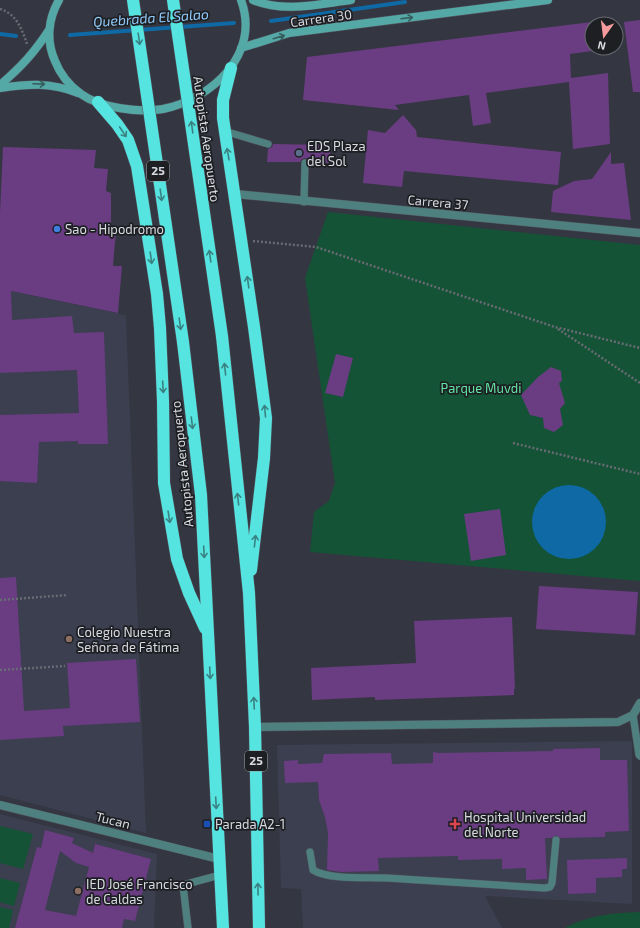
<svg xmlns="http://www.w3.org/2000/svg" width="640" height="928" font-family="'Exo 2',sans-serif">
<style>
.built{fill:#3b3f4f}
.green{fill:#145336}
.water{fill:#0e69a4}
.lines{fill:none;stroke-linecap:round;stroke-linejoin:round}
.stream{stroke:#0e69a4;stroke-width:4}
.building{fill:#6a3c82;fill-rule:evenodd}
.lane-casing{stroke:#52545e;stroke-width:8}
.street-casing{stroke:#52545e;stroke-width:9}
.secondary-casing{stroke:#52545e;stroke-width:9}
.highway-casing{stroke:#52545e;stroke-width:13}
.path{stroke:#696b74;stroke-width:2.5;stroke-dasharray:2 2;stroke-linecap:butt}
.lane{stroke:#4e807f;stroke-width:7}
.street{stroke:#4e807f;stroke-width:8}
.secondary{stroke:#54a9a7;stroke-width:8}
.highway{stroke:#56e4e1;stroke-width:12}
.highway-bridge-casing{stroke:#52545e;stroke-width:13;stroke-linecap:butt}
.highway-bridge{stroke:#56e4e1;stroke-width:12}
.oneway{stroke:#365d5e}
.oneway2{stroke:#3a8282}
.service-dot{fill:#5c6f8a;stroke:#1d1f23;stroke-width:1.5}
.shop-dot{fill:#3f7fe0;stroke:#1d1f23;stroke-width:1.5}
.education-dot{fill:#8d6e63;stroke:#1d1f23;stroke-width:1.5}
.transit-dot{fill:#1a4fb4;stroke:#1d1f23;stroke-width:1.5}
.health-dot{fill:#e0444e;stroke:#1d1f23;stroke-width:1.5}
.labels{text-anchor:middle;stroke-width:3.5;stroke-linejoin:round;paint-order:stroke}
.shield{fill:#1d1f23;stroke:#a0a2a8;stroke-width:1}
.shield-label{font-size:12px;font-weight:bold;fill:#d8dae1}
.street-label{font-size:13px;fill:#d8dae1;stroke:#1d1f23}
.poi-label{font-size:13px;fill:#d8dae1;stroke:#1d1f23;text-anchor:start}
.park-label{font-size:13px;fill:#62e6a4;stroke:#1d1f23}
.water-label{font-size:14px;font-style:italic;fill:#90c9f9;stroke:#1d1f23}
</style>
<rect width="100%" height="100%" fill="#343741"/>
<g class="built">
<polygon points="0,289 117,313 126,316 146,833 0,795"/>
<polygon points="632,741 632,904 485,896 502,928 303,928 301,889 281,888 277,745"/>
<polygon points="0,814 157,854 154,928 0,928"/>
</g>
<g class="green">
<polygon points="328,212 640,245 640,581 310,552 314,512 329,501 335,483 305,278"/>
<polygon points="0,826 33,834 23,869 0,863"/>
<polygon points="0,878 20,883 14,906 0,902"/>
<polygon points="0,907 13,910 9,928 0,928"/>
<path d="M640 912V928H565C588 915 614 913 640 912Z"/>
</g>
<circle class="water" cx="569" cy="522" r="37"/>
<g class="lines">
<g class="stream">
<polyline points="271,21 405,2"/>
<polyline points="0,34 16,36"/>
<polyline points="70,35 234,23"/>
</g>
</g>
<g class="building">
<polygon points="640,20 640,92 633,92 624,22"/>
<polygon points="592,22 592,51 570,54 571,78 608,73 610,144 573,149 569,82 486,93 491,123 473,126 469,95 395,105 399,110 303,100 307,57"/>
<polygon points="403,115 416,130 417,137 561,152 558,185 404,171 402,187 363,183 368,130 385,133"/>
<polygon points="273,144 330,145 330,163 310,163 308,159 305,158 302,159 300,162 267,162 268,149 272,147"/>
<polygon points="3,147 96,150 94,168 108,169 106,191 111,193 111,228 116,231 113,266 122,266 118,313 11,291 12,320 72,316 74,333 104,332 108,444 78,444 78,441 39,442 37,483 0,481 0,415 79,413 77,370 0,373 0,212"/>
<polygon points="611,152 611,164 624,163 631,220 551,212 553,191 574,181 592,179"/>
<polygon points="336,354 353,358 343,397 325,393"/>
<polygon points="551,367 561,371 562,381 559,383 565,403 560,409 563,425 554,432 544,428 543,418 530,415 521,395 538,377"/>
<polygon points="500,509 506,555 471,561 464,514"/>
<polygon points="16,577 24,711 70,708 67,663 136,659 140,722 63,726 64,736 0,740 0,578"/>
<polygon points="539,586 638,592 635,635 536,629"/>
<polygon points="512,617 515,689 514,689 514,695 375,700 375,697 312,700 311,668 416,663 414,621"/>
<polygon points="600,748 600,760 627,760 629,831 605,832 605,837 560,838 556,835 552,838 545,838 547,879 526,880 526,868 502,869 502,859 458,860 458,856 378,858 379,871 341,872 327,870 328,833 325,817 319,800 318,782 285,783 284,761 298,760 298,764 322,763 324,754 391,753 392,764 433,763 433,752 440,753 553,751 553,749"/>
<path d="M45 830 74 838 72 843 93 853 95 844 151 859 135 921 124 919 122 928H15L37 847 41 848ZM60 851 76 863 89 867 76 916 45 910Z"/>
<polygon points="627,858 627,869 622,869 622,877 596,878 596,893 568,894 567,860"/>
</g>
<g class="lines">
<defs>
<g id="lane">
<polyline points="224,131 268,144"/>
<polyline points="304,202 305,163"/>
<polyline points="633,715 639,755 640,756"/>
<path d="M310 852 313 870C329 880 367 877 387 878 440 881 492 885 545 888L550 887 552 883 556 840"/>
<polyline points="188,928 183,885 220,875"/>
</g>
<g id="street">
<polyline points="235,194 640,233"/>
<polyline points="255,727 618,722 633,715 640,703"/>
<polyline points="0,805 219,859"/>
</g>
<g id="secondary">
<path d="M59 0C48 19 46 41 55 61 60 74 70 86 81 94 100 108 140 113 163 109 212 99 261 54 241 0"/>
<path d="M253 0C284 13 319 4 351 0"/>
<polyline points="241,48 289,33 548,0"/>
<path d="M0 85C21 67 34 53 49 30"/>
<path d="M0 88C29 84 50 82 78 93"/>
</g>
<g id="highway">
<polyline points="231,68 223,100 223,118 254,327 266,418 264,458 251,570"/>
<polyline points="98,102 117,124 128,140 137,166 157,294 160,328 163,401 164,483 177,559 189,593 205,628"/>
<polyline points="222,336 249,593 255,727 259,928"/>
<polyline points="183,342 201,495 223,928"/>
</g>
</defs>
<use href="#lane" class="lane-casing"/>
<use href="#street" class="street-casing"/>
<use href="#secondary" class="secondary-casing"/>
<use href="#highway" class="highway-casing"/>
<g class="path">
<path d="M0 9C17 14 22 30 27 44"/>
<polyline points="253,241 316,247 555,327 640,348"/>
<polyline points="558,329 640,383"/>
<polyline points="513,443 640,474"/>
<polyline points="0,600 68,595"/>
<polyline points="0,670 65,666"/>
</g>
<use href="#lane" class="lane"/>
<use href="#street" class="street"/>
<use href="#secondary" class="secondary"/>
<use href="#highway" class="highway"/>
<defs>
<g id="highway-bridge">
<polyline points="133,0 183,342"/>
<polyline points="173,0 222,336"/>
</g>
</defs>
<use href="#highway-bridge" class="highway-bridge-casing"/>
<use href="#highway-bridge" class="highway-bridge"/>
</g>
<defs><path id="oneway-shaft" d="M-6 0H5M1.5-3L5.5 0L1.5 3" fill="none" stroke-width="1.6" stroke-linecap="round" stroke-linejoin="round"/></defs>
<g class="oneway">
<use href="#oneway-shaft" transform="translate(407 18) rotate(-7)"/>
<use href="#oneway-shaft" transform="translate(279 37) rotate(-16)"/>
<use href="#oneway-shaft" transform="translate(39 84) rotate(2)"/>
</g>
<g class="oneway2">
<use href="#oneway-shaft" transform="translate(139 39) rotate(82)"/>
<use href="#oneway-shaft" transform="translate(192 127) rotate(-98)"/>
<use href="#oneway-shaft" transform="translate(123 132) rotate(56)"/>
<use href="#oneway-shaft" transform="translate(228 154) rotate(-100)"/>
<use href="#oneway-shaft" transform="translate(161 195) rotate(82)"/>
<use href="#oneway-shaft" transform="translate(210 256) rotate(-98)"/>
<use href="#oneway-shaft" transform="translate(151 258) rotate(82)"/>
<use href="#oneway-shaft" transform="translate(248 282) rotate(-98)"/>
<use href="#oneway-shaft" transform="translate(180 324) rotate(82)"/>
<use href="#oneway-shaft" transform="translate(225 369) rotate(-96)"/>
<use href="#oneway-shaft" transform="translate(163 387) rotate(87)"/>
<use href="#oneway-shaft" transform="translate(265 411) rotate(-95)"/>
<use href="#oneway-shaft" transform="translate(192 423) rotate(83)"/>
<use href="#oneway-shaft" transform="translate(238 499) rotate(-96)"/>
<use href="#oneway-shaft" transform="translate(169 517) rotate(81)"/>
<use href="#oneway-shaft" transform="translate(255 541) rotate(-84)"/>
<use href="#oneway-shaft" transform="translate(204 552) rotate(87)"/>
<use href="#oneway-shaft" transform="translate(210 673) rotate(87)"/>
<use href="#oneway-shaft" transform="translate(254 703) rotate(-93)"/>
<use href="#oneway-shaft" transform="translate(216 803) rotate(87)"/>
<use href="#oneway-shaft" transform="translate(258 889) rotate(-91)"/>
</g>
<circle class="service-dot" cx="299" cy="153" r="4"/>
<circle class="shop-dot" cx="57" cy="229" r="4"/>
<g class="education-dot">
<circle cx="69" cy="639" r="4"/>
<circle cx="78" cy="891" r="4"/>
</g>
<rect class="transit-dot" x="203" y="820" width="8" height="8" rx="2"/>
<path class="health-dot" d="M453 818h4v4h4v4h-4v4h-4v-4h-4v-4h4z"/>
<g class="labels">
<g class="shield">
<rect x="147" y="161" width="22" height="20" rx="3"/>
<rect x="245" y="751" width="22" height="20" rx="3"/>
</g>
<g class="shield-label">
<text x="158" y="175">25</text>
<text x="256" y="765">25</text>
</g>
<g class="street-label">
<text transform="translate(321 18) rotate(-8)" y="5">Carrera 30</text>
<text transform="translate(207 139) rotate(82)" y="5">Autopista Aeropuerto</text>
<text transform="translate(438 202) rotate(5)" y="5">Carrera 37</text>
<text transform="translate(182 464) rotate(-96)" y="5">Autopista Aeropuerto</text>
<text transform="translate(113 820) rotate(14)" y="5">Tucan</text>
</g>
<g class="poi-label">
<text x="307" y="151">EDS Plaza<tspan x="307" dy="15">del Sol</tspan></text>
<text x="65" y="234">Sao - Hipodromo</text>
<text x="77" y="637">Colegio Nuestra<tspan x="77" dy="15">Señora de Fátima</tspan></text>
<text x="464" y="822">Hospital Universidad<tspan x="464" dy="15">del Norte</tspan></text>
<text x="215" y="829">Parada A2-1</text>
<text x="86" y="889">IED José Francisco<tspan x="86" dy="15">de Caldas</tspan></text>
</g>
<g class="park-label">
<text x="481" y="393">Parque Muvdi</text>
</g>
<g class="water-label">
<text transform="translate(151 18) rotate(-4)" y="5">Quebrada El Salao</text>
</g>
</g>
<g transform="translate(604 36) rotate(194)"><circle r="19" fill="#1d1f23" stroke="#686a6f"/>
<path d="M0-3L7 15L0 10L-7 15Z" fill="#f59b9d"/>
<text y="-6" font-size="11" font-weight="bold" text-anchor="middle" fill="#d8dae1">N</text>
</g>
</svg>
